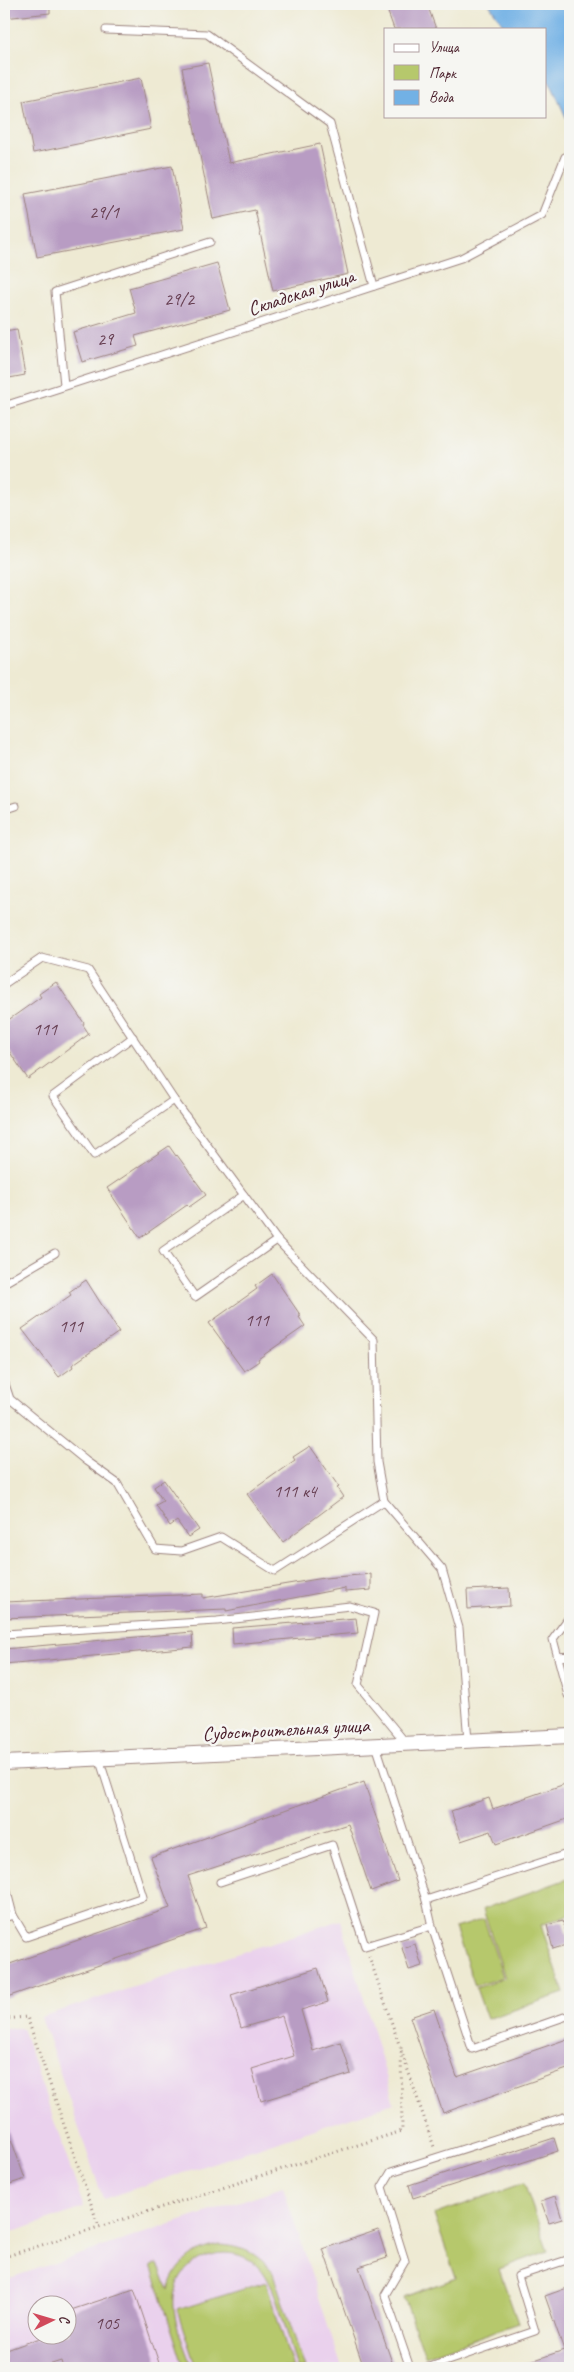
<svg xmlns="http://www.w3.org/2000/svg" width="574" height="2372" font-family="Caveat,sans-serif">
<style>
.built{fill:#ead1ed;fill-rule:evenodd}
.green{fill:#b6c86c;stroke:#80744c}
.water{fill:#72b1e5;stroke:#5e6888}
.building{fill:#b89cc3}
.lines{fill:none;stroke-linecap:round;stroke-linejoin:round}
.lane-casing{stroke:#9c847f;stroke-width:9}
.street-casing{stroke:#9c847f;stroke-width:16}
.path{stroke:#9c847f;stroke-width:3;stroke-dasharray:1 4;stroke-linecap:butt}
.lane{stroke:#fff;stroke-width:7}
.street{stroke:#fff;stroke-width:14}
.labels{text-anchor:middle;stroke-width:5;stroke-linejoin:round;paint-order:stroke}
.number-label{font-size:18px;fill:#663e51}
.street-label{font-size:20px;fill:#4a1f2b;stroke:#f6f6f2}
</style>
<rect width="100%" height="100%" fill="#f6f6f2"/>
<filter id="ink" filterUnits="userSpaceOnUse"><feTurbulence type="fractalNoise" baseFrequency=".02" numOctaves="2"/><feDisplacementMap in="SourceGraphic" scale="10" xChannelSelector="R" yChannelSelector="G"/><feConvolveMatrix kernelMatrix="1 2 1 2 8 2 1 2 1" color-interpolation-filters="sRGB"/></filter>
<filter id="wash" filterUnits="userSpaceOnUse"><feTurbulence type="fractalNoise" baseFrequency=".0096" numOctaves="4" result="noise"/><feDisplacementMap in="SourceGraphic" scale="20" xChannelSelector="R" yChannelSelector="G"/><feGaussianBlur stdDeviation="1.12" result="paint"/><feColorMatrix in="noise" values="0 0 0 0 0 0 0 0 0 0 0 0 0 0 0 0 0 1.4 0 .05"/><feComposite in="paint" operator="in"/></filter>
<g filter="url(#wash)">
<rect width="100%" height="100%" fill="#eeead3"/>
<g class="built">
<polygon points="341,1920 394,2103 103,2199 41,2017"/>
<polygon points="4,2028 22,2028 84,2208 4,2235"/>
<path d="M283 2187 342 2368H4V2280ZM38 2304H68V2334H38Z"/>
</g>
<g class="green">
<polygon points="570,1878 570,1914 541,1925 564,1993 487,2019 476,1988 505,1978 483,1909"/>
<polygon points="484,1919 503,1977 475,1986 455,1928"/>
<polygon points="524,2183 548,2251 499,2269 518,2323 425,2356 404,2297 456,2278 434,2215"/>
<path d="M219 2245C243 2246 259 2254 273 2273L305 2368H297C289 2343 277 2286 260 2268 231 2238 177 2256 174 2298 172 2321 185 2347 192 2368H184L151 2265 158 2263 168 2290C175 2264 193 2250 219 2245Z"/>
<polygon points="266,2282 293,2368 196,2368 177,2310"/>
</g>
<polygon class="water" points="489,4 570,4 570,126 550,82 545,77 545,29 506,29"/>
<g id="blocks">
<g class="building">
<polygon points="4,4 50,4 50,13 4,18"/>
<polygon points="385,4 427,4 436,29 394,29"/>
<polygon points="208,63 229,163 320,144 348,274 273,291 255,210 213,219 182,68"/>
<polygon points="141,78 151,129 33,153 23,101"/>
<polygon points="172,166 184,229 37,257 25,194"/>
<polygon points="217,263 230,310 135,336 138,346 82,362 73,332 136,313 129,288"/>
<polygon points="17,329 25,375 4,379 4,331"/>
<polygon points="56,982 84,1023 83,1025 89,1034 28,1079 9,1051 4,1054 4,1023 41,997 39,994"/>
<polygon points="169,1146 176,1156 177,1155 206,1195 189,1207 187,1205 140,1238 107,1188"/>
<polygon points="272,1274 301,1316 299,1317 305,1326 258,1359 259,1361 244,1371 209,1323 257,1289 255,1286"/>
<polygon points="86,1280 119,1332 72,1365 73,1367 59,1377 22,1329 71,1295 69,1292"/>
<polygon points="310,1446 339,1487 337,1488 343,1497 283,1542 247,1494 295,1460 293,1457"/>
<polygon points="164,1480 199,1530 188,1537 177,1521 170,1526 156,1505 163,1501 154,1487"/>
<polygon points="371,1574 371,1590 345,1592 345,1588 226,1611 226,1609 4,1618 4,1602 203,1594 203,1598 324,1578"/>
<polygon points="509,1588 510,1606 468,1609 467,1590"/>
<polygon points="356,1618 358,1633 233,1644 232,1628"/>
<polygon points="192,1632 193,1647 4,1664 4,1649"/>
<polygon points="364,1782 398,1881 371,1891 348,1824 188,1876 206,1928 4,1998 4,1966 170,1908 151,1857"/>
<polygon points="565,1784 570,1799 570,1818 496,1844 491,1831 461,1841 451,1811 489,1798 493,1809"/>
<polygon points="563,1921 569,1944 553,1949 547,1925"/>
<polygon points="415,1944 422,1966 409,1970 402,1948"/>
<polygon points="318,1968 328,2002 301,2010 313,2051 341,2042 351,2074 261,2101 252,2069 294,2056 282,2016 241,2028 231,1995"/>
<polygon points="434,2009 457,2077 570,2038 570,2068 443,2113 410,2017"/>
<polygon points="4,2125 6,2125 25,2179 4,2186"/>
<polygon points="554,2138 558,2151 413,2198 409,2185"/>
<polygon points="555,2196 562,2219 549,2223 541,2201"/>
<polygon points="378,2230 387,2258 359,2267 394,2368 364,2368 323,2249"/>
<polygon points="570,2287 570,2368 517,2368 517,2366 564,2350 545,2296"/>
<polygon points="134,2289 159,2363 143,2368 63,2368 61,2361 39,2368 4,2368 4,2351 51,2334 68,2334 68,2311"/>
</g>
</g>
</g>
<g filter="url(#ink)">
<use href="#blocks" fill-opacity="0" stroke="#9c847f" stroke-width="1"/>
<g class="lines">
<defs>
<g id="lane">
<polyline points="106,30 207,34 330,124 374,286"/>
<polyline points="64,385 55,292 210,242"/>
<polyline points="4,406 461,258 542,215 565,157"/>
<polyline points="4,810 16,806"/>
<polyline points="4,984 42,958 88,970 174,1100 277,1240 374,1340 377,1462 384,1501 275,1571 221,1537 181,1551 155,1549 117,1483 86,1461 10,1399 4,1381"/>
<polyline points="133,1037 53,1096 94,1155 174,1100"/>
<polyline points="244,1195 163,1251 195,1297 277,1240"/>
<polyline points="4,1283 55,1253"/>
<polyline points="384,1501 442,1569 459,1628 468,1741"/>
<polyline points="570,1616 553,1639 568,1695 570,1695"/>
<polyline points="4,1634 217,1621 350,1606 374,1613 358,1685 406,1743"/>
<polyline points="558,1657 570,1656"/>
<polyline points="376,1745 427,1903"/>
<polyline points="4,1880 13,1915 26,1937 143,1897 99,1758"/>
<polyline points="220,1882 332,1845 365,1946 432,1926 426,1900 570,1853"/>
<polyline points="4,1918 13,1915"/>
<polyline points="431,1924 472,2049 570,2015"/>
<polyline points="410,2368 385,2295 405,2261 382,2187 391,2172 570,2115"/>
<polyline points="427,2368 535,2331 518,2276 570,2259"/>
</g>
<polyline id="street" points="4,1763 570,1736"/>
</defs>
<use href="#lane" class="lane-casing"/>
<use href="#street" class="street-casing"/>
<g class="path">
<polyline points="369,1956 434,2147"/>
<polyline points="4,2019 27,2017 99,2227"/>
<polyline points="4,2257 402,2131 401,2045"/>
</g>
<use href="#lane" class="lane"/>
<use href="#street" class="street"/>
</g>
</g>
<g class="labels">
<g class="number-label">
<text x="104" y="218">29/1</text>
<text x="179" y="305">29/2</text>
<text x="105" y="345">29</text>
<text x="45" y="1035">111</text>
<text x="257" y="1326">111</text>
<text x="71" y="1332">111</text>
<text x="295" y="1497">111 к4</text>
<text x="107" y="2329">105</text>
</g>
<g class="street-label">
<text transform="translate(301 292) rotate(-18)" y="7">Складская улица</text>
<text transform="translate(286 1729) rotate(-3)" y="7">Судостроительная улица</text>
</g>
</g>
<rect width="574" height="2372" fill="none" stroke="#f6f6f2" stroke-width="20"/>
<rect x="384" y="28" width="162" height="90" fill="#f6f6f2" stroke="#b1a0a2"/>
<rect x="394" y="44" width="25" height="8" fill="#ffffff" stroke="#b1a0a2"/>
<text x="429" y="52" font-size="15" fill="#4a1f2b">Улица</text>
<rect x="394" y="65" width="25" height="15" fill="#b6c86c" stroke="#b1a0a2"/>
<text x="429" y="78" font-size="15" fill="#4a1f2b">Парк</text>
<rect x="394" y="90" width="25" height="15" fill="#72b1e5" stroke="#b1a0a2"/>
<text x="429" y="102" font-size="15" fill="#4a1f2b">Вода</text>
<g transform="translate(52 2320) rotate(85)"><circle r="24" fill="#f6f6f2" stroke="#b1a0a2"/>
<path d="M0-4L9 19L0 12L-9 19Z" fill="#d1495b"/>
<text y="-8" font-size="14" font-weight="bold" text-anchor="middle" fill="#4a1f2b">С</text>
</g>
</svg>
